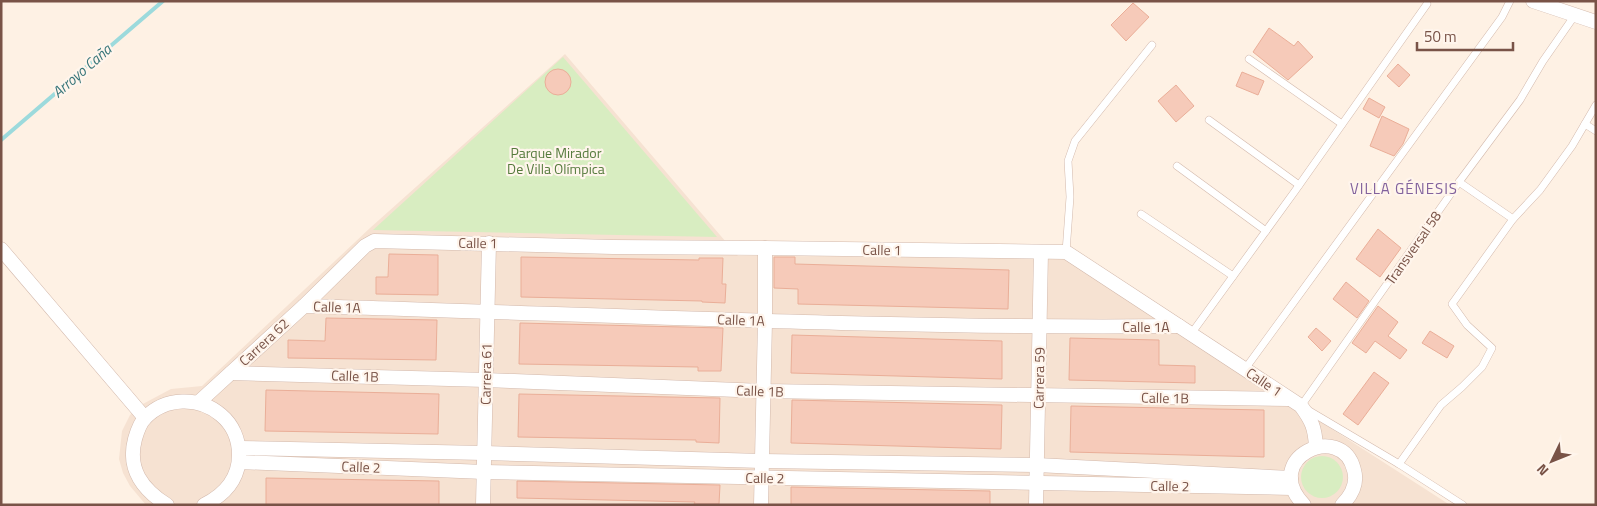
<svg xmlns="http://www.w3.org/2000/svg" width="1597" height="506" font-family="'Titillium Web',sans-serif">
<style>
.residential{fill:#f6e2d2}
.green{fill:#d8edc1}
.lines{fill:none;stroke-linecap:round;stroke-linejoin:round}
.stream{stroke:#9cdadc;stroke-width:4}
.building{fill:#f6cab9;stroke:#eaae98}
.lane-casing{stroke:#d3b9ac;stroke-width:8}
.street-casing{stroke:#d3b9ac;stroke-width:15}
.lane{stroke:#fff;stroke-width:7}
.street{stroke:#fff;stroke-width:14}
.labels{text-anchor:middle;stroke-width:4.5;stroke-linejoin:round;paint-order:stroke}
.park-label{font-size:14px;fill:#557a3c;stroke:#fff5ec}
.street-label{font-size:14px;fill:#795347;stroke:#fff5ec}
.water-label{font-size:15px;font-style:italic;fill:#377579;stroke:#fff5ec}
.neighbourhood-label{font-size:15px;letter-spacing:1px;fill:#82629d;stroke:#fff5ec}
</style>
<rect width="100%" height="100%" fill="#fef1e4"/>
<polygon class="residential" points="565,54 738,256 1064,257 1450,505 146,505 130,486 123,473 119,459 122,431 130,415 141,405 171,389 202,386 370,228"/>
<g class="green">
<polygon points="563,57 717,237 373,230"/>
<circle cx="1322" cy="477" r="21"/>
</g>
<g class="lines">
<polyline class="stream" points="1,140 163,1"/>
</g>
<g class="building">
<polygon points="1133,3 1149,17 1126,41 1111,25"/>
<polygon points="1269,28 1294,46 1298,41 1313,57 1288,80 1253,52"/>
<polygon points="1398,64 1410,75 1399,87 1387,76"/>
<circle cx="558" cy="82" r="13"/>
<polygon points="1242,72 1264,81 1258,95 1236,86"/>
<polygon points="1176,85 1194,106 1176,122 1158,101"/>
<polygon points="1369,98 1385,107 1379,118 1363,109"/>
<polygon points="1382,116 1409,129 1403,144 1394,156 1370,146"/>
<polygon points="1378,229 1401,248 1380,277 1356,259"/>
<polygon points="389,254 438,255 438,295 376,294 376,277 388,277"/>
<polygon points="521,257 699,260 699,258 723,258 722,284 726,284 725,303 702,302 702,301 521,297"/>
<polygon points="774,257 795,257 795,264 1009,270 1008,309 798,304 798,289 774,288"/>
<polygon points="1346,282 1369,301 1357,318 1333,299"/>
<polygon points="1378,306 1398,322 1388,336 1407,350 1400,359 1375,341 1366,353 1352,343"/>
<polygon points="326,318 437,320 436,360 288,358 288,340 325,341"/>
<polygon points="520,323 723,328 721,371 698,371 698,367 519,364"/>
<polygon points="1316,328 1331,341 1322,351 1308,337"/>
<polygon points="1430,331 1454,346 1447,358 1422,343"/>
<polygon points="792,335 1002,341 1002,379 791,373"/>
<polygon points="1070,338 1159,340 1159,365 1195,366 1195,383 1069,380"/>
<polygon points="1374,372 1389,383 1358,425 1343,414"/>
<polygon points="266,390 439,394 438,434 265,431"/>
<polygon points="519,394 720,398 719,443 696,442 696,440 518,437"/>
<polygon points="792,400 1002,405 1001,449 791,443"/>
<polygon points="1071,406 1264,410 1264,457 1070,452"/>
<polygon points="266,478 439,481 439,505 266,505"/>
<polygon points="517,481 720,485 719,504 694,504 695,502 517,498"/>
<polygon points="791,487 990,491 990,505 791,505"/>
</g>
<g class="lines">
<defs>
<g id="lane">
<polyline points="1249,59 1342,124"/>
<polyline points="1209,120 1299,185"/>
<polyline points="1585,124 1596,131"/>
<polyline points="1177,166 1266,231"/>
<polyline points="1459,182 1513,219"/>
<polyline points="1141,214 1233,276"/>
<polyline points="1066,252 1070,197 1068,161 1075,141 1152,45"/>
<polyline points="1191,334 1295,191 1427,4"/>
<polyline points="1245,369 1502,17 1510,1"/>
<polyline points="1399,464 1441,405 1462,387 1482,367 1492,348 1467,325 1452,304 1513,219 1540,190 1572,146 1596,105"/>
<polyline points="1463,505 1399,464 1301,406 1459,182 1520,100 1543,61 1575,15"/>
</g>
<g id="street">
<polyline points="1533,1 1596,22"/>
<polyline points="1,249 145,418"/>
<path d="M304 306C595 314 887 329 1179 326"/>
<polyline points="231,373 486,380 763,391 1289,399"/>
<path d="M199 402 304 306 365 246 374 241 613 247 765 248 1066 252 1301 406C1312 421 1315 428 1316 447"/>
<polyline points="239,448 484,453 762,461 1037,465 1291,478"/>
<polyline points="239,462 484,472 1292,488"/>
<path d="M167 505C142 489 127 469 135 439 137 432 140 423 145 418 165 397 199 396 221 415 233 425 239 440 239 455 239 479 224 495 204 505"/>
<polyline points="483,505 489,243"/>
<polyline points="761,505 765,321 765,248"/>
<polyline points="1036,505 1041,252"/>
<path d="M1304 505C1259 458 1342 420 1354 470 1358 484 1352 495 1342 505"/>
</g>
</defs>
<use href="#lane" class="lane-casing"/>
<use href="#street" class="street-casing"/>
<use href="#lane" class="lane"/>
<use href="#street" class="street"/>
</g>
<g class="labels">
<g class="park-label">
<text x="556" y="158">Parque Mirador<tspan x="556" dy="16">De Villa Olímpica</tspan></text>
</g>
<g class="street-label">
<text transform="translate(478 243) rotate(1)" y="5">Calle 1</text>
<text transform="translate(1413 248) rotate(-55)" y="5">Transversal 58</text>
<text transform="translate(882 250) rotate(1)" y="5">Calle 1</text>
<text transform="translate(337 307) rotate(2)" y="5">Calle 1A</text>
<text transform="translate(741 320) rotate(2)" y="5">Calle 1A</text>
<text x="1146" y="332">Calle 1A</text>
<text transform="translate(264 342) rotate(-43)" y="5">Carrera 62</text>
<text transform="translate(486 374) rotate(-89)" y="5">Carrera 61</text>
<text transform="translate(355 376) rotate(2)" y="5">Calle 1B</text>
<text transform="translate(1039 378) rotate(-89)" y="5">Carrera 59</text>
<text transform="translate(1264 382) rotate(34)" y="5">Calle 1</text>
<text transform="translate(760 391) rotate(2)" y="5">Calle 1B</text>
<text transform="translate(1165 398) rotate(1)" y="5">Calle 1B</text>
<text transform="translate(361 467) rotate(2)" y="5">Calle 2</text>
<text transform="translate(765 478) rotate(1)" y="5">Calle 2</text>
<text transform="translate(1170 486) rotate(1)" y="5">Calle 2</text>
</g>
<g class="water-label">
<text transform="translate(82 71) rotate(-41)" y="5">Arroyo Caña</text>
</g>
<g class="neighbourhood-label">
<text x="1404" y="194">VILLA GÉNESIS</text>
</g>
</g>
<rect width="1597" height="506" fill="none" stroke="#795347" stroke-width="5"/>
<g transform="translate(1552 461) rotate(227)" stroke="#fff5ec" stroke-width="4" paint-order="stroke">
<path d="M0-4L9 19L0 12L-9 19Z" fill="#795347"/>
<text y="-8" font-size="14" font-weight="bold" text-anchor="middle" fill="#795347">N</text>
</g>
<path d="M1417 42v8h96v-8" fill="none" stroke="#795347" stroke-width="2.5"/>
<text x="1424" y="42" font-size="15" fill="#795347" stroke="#fff5ec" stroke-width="4" paint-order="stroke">50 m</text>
</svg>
